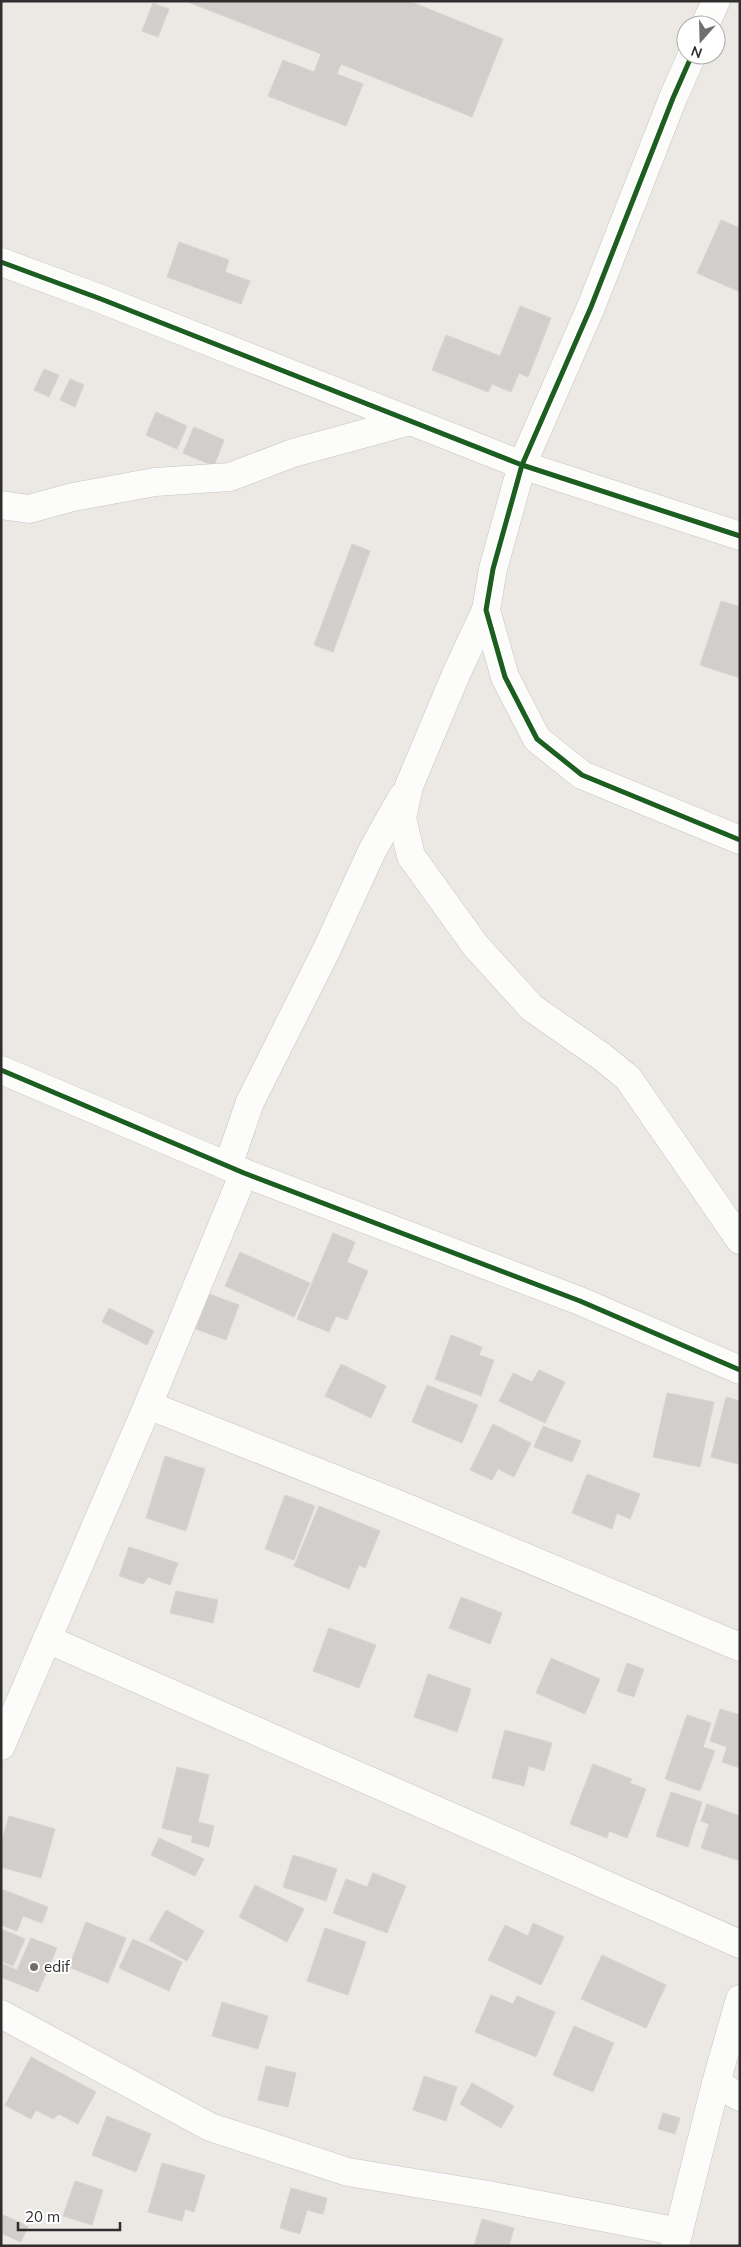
<svg xmlns="http://www.w3.org/2000/svg" width="741" height="2247" font-family="Mulish,sans-serif">
<style>
.building{fill:#d1cecb;stroke:#d7d4d0}
.lines{fill:none;stroke-linecap:round;stroke-linejoin:round}
.street-casing{stroke:#c5c4c5;stroke-width:29}
.street{stroke:#fcfcfb;stroke-width:28}
.cycleway-casing{stroke:#fff;stroke-width:8}
.cycleway{stroke:#1b5e20;stroke-width:5}
.poi-dot{fill:#706f6e;stroke:#fff;stroke-width:2}
.labels{text-anchor:middle;stroke-width:4;stroke-linejoin:round;paint-order:stroke}
.poi-label{font-size:15px;fill:#2e2e2e;stroke:#fff;text-anchor:start}
</style>
<rect width="100%" height="100%" fill="#ece8e4"/>
<g class="building">
<polygon points="409,1 503,39 472,117 341,64 337,74 363,84 346,126 268,96 283,60 314,72 321,54 188,2"/>
<polygon points="153,3 169,9 158,37 142,31"/>
<polygon points="721,220 740,228 740,292 697,273"/>
<polygon points="179,242 229,260 225,272 250,281 241,304 167,277"/>
<polygon points="520,306 551,318 528,377 519,373 511,392 492,384 488,392 432,370 446,335 500,356"/>
<polygon points="44,369 59,375 49,397 34,390"/>
<polygon points="70,379 84,385 75,407 60,400"/>
<polygon points="156,412 187,426 177,449 146,435"/>
<polygon points="194,427 224,440 214,466 183,453"/>
<polygon points="352,544 370,551 333,652 314,645"/>
<polygon points="721,601 740,607 740,678 700,665"/>
<polygon points="333,1233 355,1242 347,1262 368,1271 347,1320 336,1316 329,1332 297,1319"/>
<polygon points="240,1252 310,1283 294,1317 225,1286"/>
<polygon points="209,1294 239,1305 226,1340 196,1329"/>
<polygon points="109,1308 154,1331 147,1345 102,1322"/>
<polygon points="451,1335 482,1347 479,1355 494,1360 481,1396 435,1379"/>
<polygon points="341,1364 386,1386 371,1418 325,1396"/>
<polygon points="539,1370 565,1382 545,1423 499,1401 513,1373 532,1382"/>
<polygon points="427,1385 478,1405 462,1443 412,1422"/>
<polygon points="667,1393 714,1402 700,1467 653,1457"/>
<polygon points="726,1397 740,1401 738,1464 711,1457"/>
<polygon points="493,1424 531,1443 514,1477 498,1469 492,1480 470,1470"/>
<polygon points="543,1426 581,1441 572,1462 534,1447"/>
<polygon points="165,1456 205,1469 186,1531 146,1518"/>
<polygon points="587,1474 640,1494 630,1519 617,1513 612,1529 572,1513"/>
<polygon points="285,1495 315,1506 294,1560 265,1549"/>
<polygon points="319,1506 380,1531 365,1568 359,1565 349,1589 294,1566"/>
<polygon points="129,1547 178,1563 170,1585 148,1577 143,1584 119,1576"/>
<polygon points="176,1591 218,1600 213,1623 170,1613"/>
<polygon points="461,1597 502,1613 490,1644 449,1628"/>
<polygon points="329,1628 376,1645 359,1688 313,1671"/>
<polygon points="551,1658 600,1679 585,1714 536,1693"/>
<polygon points="627,1663 644,1669 634,1697 617,1691"/>
<polygon points="428,1674 471,1689 457,1732 414,1717"/>
<polygon points="720,1709 740,1715 740,1768 722,1762 727,1747 710,1741"/>
<polygon points="687,1715 711,1723 703,1747 715,1751 700,1791 665,1779"/>
<polygon points="505,1730 552,1743 544,1771 529,1766 524,1786 492,1778"/>
<polygon points="593,1764 632,1779 630,1783 646,1789 627,1838 609,1831 607,1838 570,1824"/>
<polygon points="177,1767 209,1775 198,1822 214,1826 209,1847 191,1842 193,1836 162,1828"/>
<polygon points="671,1792 702,1802 688,1847 656,1836"/>
<polygon points="707,1804 740,1816 740,1861 701,1848 709,1824 701,1821"/>
<polygon points="9,1816 55,1829 41,1878 1,1867 1,1843"/>
<polygon points="159,1838 204,1859 195,1876 151,1855"/>
<polygon points="293,1855 337,1869 326,1901 283,1887"/>
<polygon points="373,1873 406,1886 387,1933 333,1913 346,1879 367,1887"/>
<polygon points="255,1885 304,1909 287,1942 239,1917"/>
<polygon points="1,1889 48,1907 42,1923 23,1916 17,1931 1,1925"/>
<polygon points="166,1910 204,1931 187,1961 149,1940"/>
<polygon points="86,1922 126,1938 108,1983 69,1967"/>
<polygon points="533,1923 564,1937 541,1985 488,1960 505,1925 528,1936"/>
<polygon points="325,1928 366,1942 348,1995 307,1981"/>
<polygon points="1,1929 25,1939 13,1966 1,1961"/>
<polygon points="31,1938 57,1948 38,1992 1,1977 1,1963 17,1970"/>
<polygon points="133,1939 182,1962 169,1991 119,1968"/>
<polygon points="602,1955 666,1985 646,2028 581,1999"/>
<polygon points="491,1995 513,2004 517,1996 555,2012 536,2057 475,2032"/>
<polygon points="222,2002 268,2016 258,2049 212,2036"/>
<polygon points="574,2026 614,2043 593,2092 553,2075"/>
<polygon points="31,2057 96,2092 78,2124 59,2114 53,2119 36,2110 31,2119 5,2105"/>
<polygon points="266,2066 296,2073 288,2107 258,2100"/>
<polygon points="424,2076 457,2087 446,2121 413,2110"/>
<polygon points="472,2083 514,2106 501,2128 460,2104"/>
<polygon points="663,2113 680,2118 675,2134 658,2129"/>
<polygon points="107,2116 151,2134 136,2172 92,2155"/>
<polygon points="162,2163 205,2175 194,2212 185,2209 182,2221 148,2212"/>
<polygon points="75,2181 103,2190 92,2225 63,2216"/>
<polygon points="291,2188 327,2198 323,2214 307,2210 300,2234 280,2228"/>
<polygon points="1,2214 28,2226 21,2242 1,2233"/>
<polygon points="482,2219 514,2228 509,2246 474,2246"/>
</g>
<g class="lines">
<defs>
<g id="street">
<polyline points="705,25 716,1"/>
<polyline points="692,55 673,98 591,307 522,465 493,569 486,610 505,677 537,739 582,775 740,840"/>
<polyline points="1,262 101,299 522,465 740,536"/>
<polyline points="1,505 29,509 73,497 155,482 230,477 293,453 410,421"/>
<polyline points="486,610 457,672 409,786 402,818 411,856 475,945 532,1008 601,1056 628,1078 740,1240"/>
<polyline points="1,1070 244,1173 580,1301 740,1370"/>
<polyline points="228,1166 250,1102 326,951 373,849 403,796"/>
<polyline points="148,1405 395,1503 740,1647"/>
<polyline points="47,1639 740,1944"/>
<polyline points="1,1746 148,1405 244,1173"/>
<polyline points="1,2014 210,2127 348,2172 488,2195 679,2232"/>
<polyline points="716,2083 740,2097"/>
<polyline points="675,2246 716,2083 740,1999"/>
</g>
</defs>
<use href="#street" class="street-casing"/>
<use href="#street" class="street"/>
<defs>
<g id="cycleway">
<polyline points="692,55 673,98 591,307 522,465 493,569 486,610 505,677 537,739 582,775 740,840"/>
<polyline points="1,262 101,299 522,465 740,536"/>
<polyline points="1,1070 244,1173 580,1301 740,1370"/>
</g>
</defs>
<use href="#cycleway" class="cycleway-casing"/>
<use href="#cycleway" class="cycleway"/>
</g>
<circle class="poi-dot" cx="34" cy="1967" r="5"/>
<g class="labels">
<g class="poi-label">
<text x="44" y="1972">edif</text>
</g>
</g>
<rect width="741" height="2247" fill="none" stroke="#2e2e2e" stroke-width="5"/>
<g transform="translate(701 40) rotate(200)"><circle r="24" fill="#ffffff" stroke="#ababab"/>
<path d="M0-4L9 19L0 12L-9 19Z" fill="#706f6e"/>
<text y="-8" font-size="14" font-weight="bold" text-anchor="middle" fill="#2e2e2e">N</text>
</g>
<path d="M18 2222v8h102v-8" fill="none" stroke="#2e2e2e" stroke-width="2.5"/>
<text x="25" y="2222" font-size="15" fill="#2e2e2e" stroke="#ffffff" stroke-width="4" paint-order="stroke">20 m</text>
</svg>
